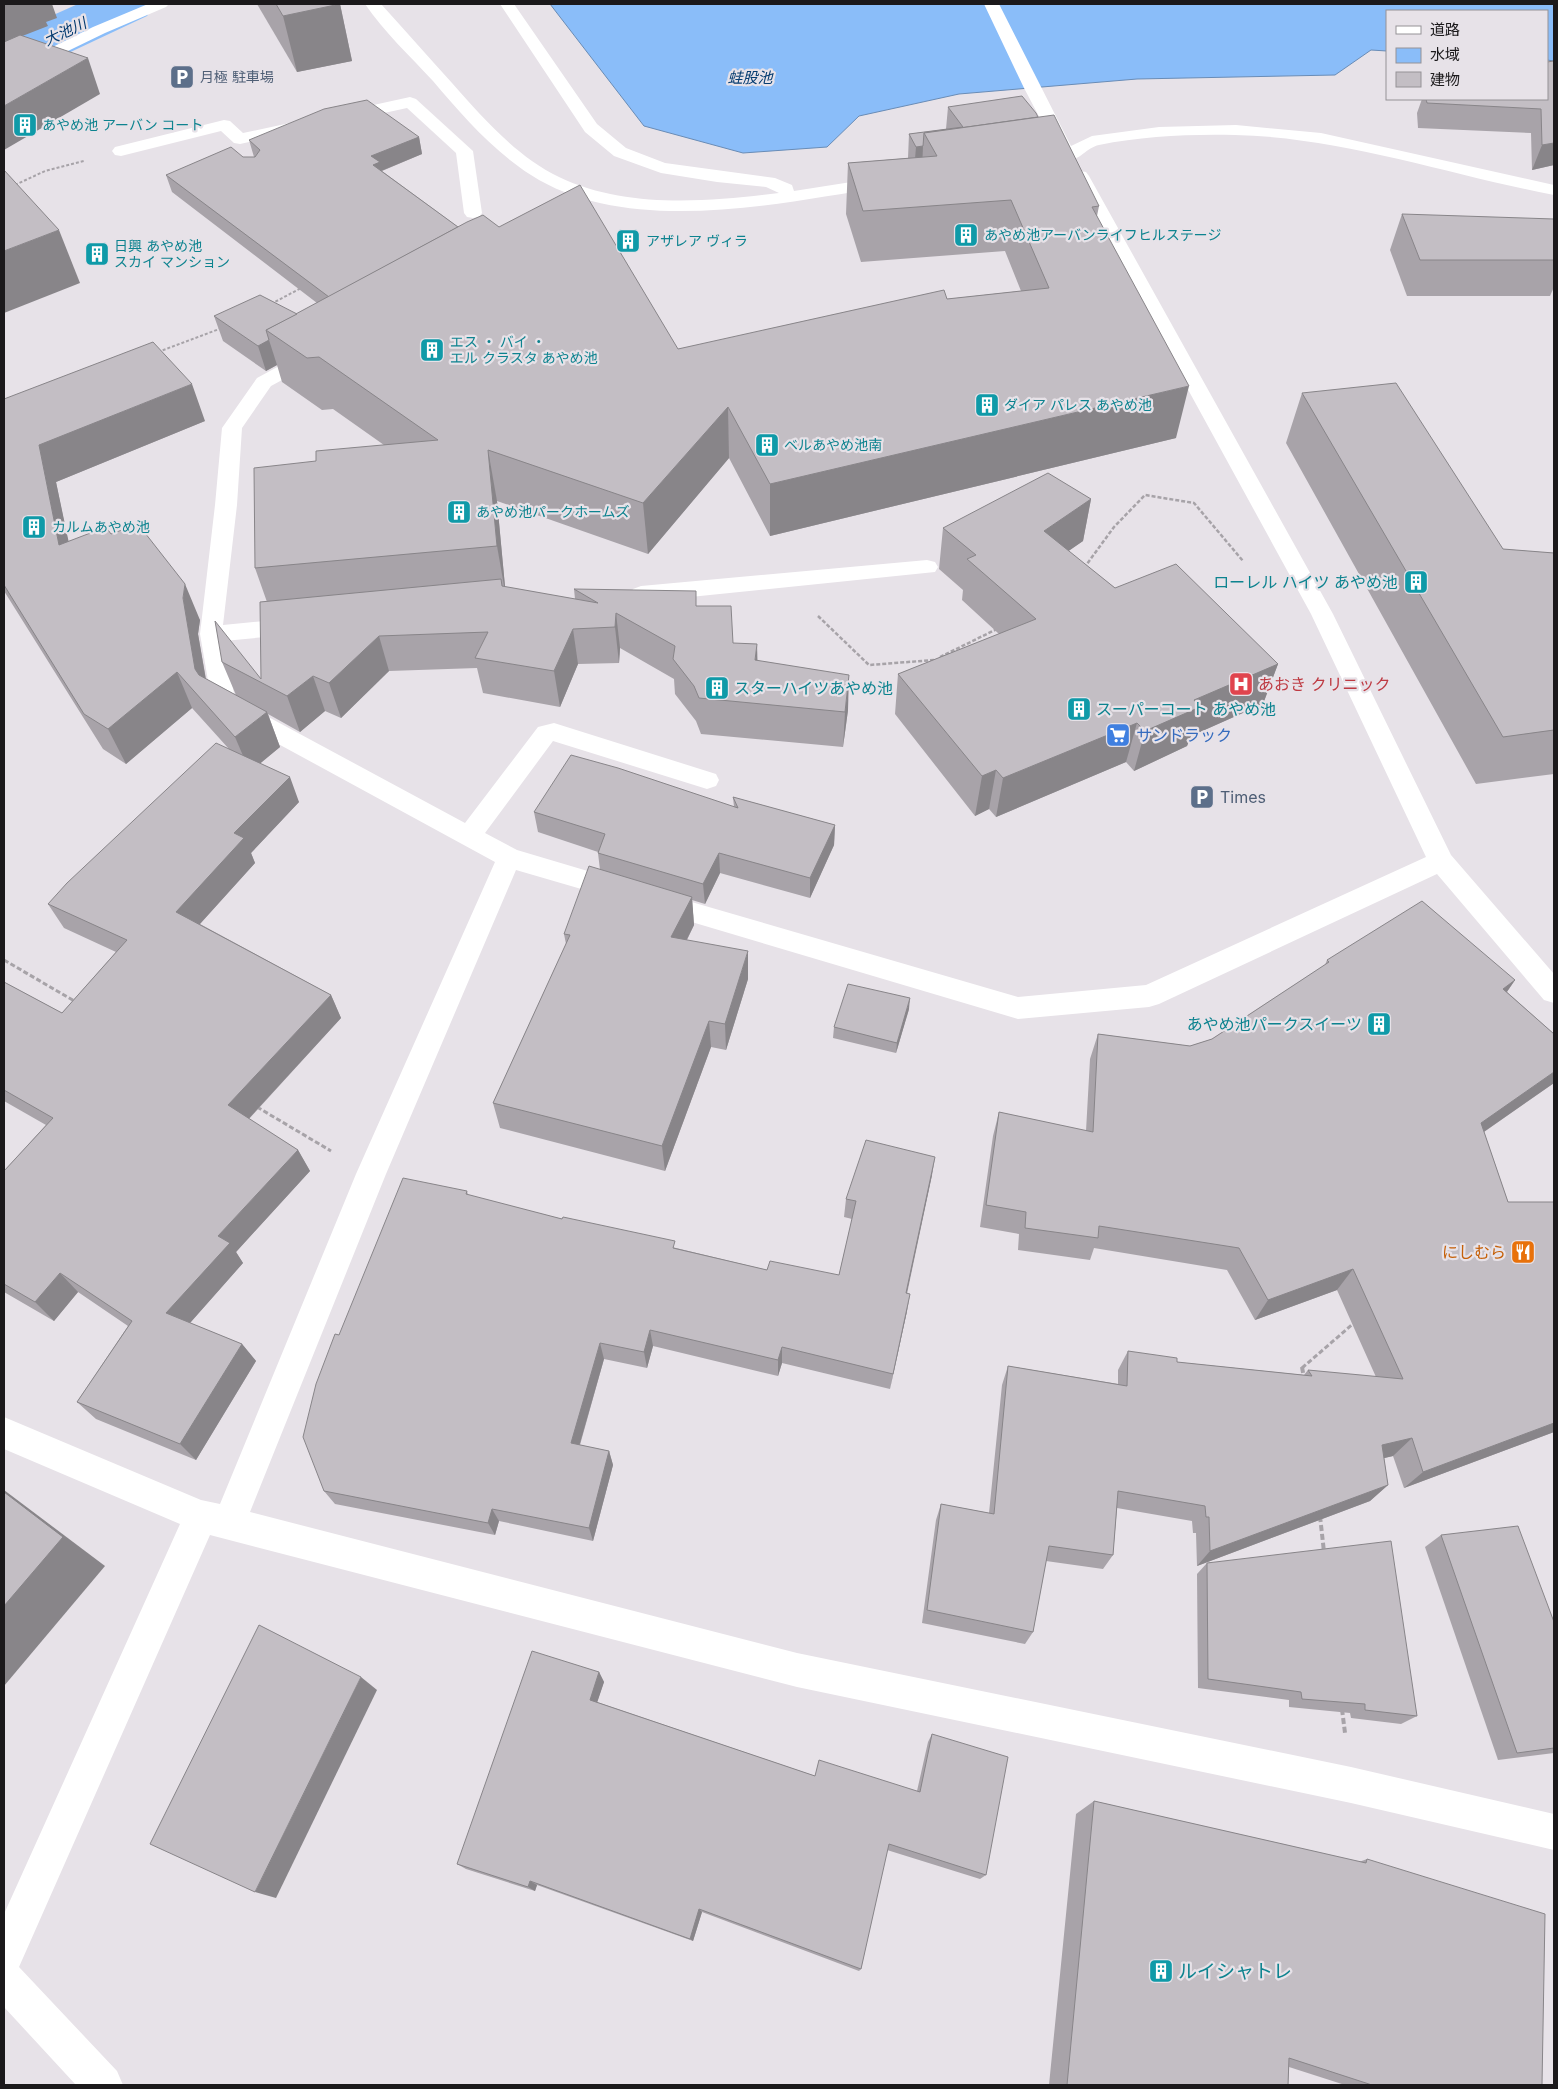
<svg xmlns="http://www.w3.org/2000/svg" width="1558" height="2089" font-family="Inter,'Noto Sans JP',sans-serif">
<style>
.water{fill:#8abdf9;stroke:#698cb6}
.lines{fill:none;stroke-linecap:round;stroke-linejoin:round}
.river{fill:#8abdf9;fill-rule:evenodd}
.path-far3{stroke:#a7a3a8;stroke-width:2;stroke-dasharray:3 2;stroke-linecap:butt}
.path-far2{stroke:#a7a3a8;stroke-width:2.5;stroke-dasharray:4 2;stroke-linecap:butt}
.path-far1{stroke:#a7a3a8;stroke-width:3;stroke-dasharray:5 2.5;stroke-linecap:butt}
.path{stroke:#a7a3a8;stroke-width:4;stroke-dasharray:6 3;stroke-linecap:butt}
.minor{fill:#fff;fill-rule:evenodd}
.wall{fill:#a8a3a9}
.shaded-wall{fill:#888589}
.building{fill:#c3bec4;stroke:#888589}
.labels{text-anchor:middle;stroke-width:4.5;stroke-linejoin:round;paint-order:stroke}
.far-service-label{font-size:14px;fill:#4e5e75;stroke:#e7e2e8;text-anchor:start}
.far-culture-label{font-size:14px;fill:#0d838f;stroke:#e7e2e8;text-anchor:start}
.far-water-label{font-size:15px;font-style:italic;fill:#043b70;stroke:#e7e2e8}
.culture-label{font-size:16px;fill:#0d838f;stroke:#e7e2e8;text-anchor:end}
.health-label{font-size:16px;fill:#be3a42;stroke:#e7e2e8;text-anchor:start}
.shop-label{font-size:16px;fill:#366cbe;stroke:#e7e2e8;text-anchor:start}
.service-label{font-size:16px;fill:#4e5e75;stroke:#e7e2e8;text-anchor:start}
.food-label{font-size:16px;fill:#c56008;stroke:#e7e2e8;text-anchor:end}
.near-culture-label{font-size:19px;fill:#0d838f;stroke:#e7e2e8;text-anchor:start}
</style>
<rect width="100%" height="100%" fill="#e7e2e8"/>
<polygon class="water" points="550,4 1554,4 1554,61 1547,60 1547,11 1387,11 1387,51 1371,50 1335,75 1137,79 959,94 859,116 827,147 743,153 644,126"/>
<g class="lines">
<polygon class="river" points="78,4 155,4 147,16 26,73 4,78 4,37"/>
<g class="path-far3">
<polyline points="15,185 45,171 84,161"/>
<polyline points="271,304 303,287"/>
<polyline points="158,352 222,328"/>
</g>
<g class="path-far2">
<polyline points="1084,568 1114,527 1145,495 1194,503 1243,561"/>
<polyline points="818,616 869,665 934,660"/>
<polyline points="940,657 997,629"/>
</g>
<g class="path-far1">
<polyline points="4,960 76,1002"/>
<polyline points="257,1107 331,1151"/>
<polyline points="1302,1368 1354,1323"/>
</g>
<g class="path">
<polyline points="1302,1367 1304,1378"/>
<polyline points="1320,1516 1324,1552"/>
<polyline points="1342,1709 1345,1733"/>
</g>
<g class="minor">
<polygon points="148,4 169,4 166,7 105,33 4,82 4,71 93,27"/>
<path d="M365 4H381C405 30 428 57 452 83 483 118 516 156 559 177 626 209 708 202 779 193L766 187 717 182 661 173 614 156 585 132 500 4H514L597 124 626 148 665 163 775 178 792 185 794 191 883 177 889 178 892 182 889 186 883 187C777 204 627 237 531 175 492 150 462 115 433 81 410 56 384 32 365 4Z"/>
<path d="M984 4H999L1071 146 1092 136 1159 127 1236 125 1321 133 1554 185V195C1450 175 1341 137 1235 135 1190 134 1143 136 1099 145 1085 148 1078 164 1062 160L1024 88Z"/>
<polygon points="410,97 416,99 473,151 482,213 479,217 473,218 467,217 464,213 456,153 407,108 343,122 337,121 335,117 337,113"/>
<polygon points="224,120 230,121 243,133 299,121 305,122 307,126 305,130 240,144 234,143 221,131 121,156 115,155 112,151 115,147"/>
<polygon points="1080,171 1086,172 1089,176 1333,614 1451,855 1554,974 1554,1003 1544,1000 1437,874 1159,1004 1149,1007 1018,1019 648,909 644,902 648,895 657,892 1018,997 1146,985 1426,857 1311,614 1071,176 1074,172"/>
<polygon points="312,350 319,352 322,356 319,360 271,386 242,428 237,505 223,625 296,618 304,620 307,626 304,632 296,634 224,641 235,699 465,823 538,727 554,723 716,774 719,780 716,786 707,789 553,741 485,833 517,850 628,883 632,890 628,897 619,900 516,870 386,1174 250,1512 797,1653 1351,1767 1554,1814 1554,1850 1351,1803 797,1687 210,1535 19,1967 117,2071 123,2085 76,2085 4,2007 4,1914 180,1524 4,1449 4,1417 201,1500 220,1504 356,1174 495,862 216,710 212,704 200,634 215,505 222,428 257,378 305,352"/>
<polygon points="927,560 935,562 938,567 935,572 641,602 633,599 630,594 633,589 641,586"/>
</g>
</g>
<g class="wall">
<polygon points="257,4 340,4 352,61 297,72"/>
<polygon points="1422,99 1547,99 1554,165 1532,170 1531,133 1418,128 1417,113"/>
<polygon points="948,107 1038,117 1099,206 1097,216 1176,438 770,536 729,458 648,554 497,501 505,587 575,599 574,589 697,606 733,643 757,661 848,710 843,747 701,734 696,721 675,694 674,679 620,648 619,663 578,664 560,707 483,693 477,668 389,671 341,718 325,711 300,732 268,714 280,747 260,763 299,802 251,853 255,863 200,924 331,995 341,1018 249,1119 298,1150 310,1171 236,1252 243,1263 190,1323 242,1344 256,1361 196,1460 96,1419 77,1402 128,1326 78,1292 54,1321 4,1292 4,1171 46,1125 4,1101 4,982 62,1013 116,952 64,928 48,904 229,749 192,708 126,764 103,749 4,591 4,399 205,421 56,482 68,541 111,534 200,620 198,634 206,679 236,695 222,662 261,679 267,602 255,568 316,461 384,445 333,409 322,410 282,382 277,365 266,371 223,341 214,316 297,314 317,303 172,192 166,175 243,157 254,157 249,140 419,137 422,154 382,171 458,227 499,227 678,349 947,299 1021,291 1005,251 861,262 846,214 848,163 908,158 909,134 946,129"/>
<polygon points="1402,214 1554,260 1554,287 1550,296 1407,296 1390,250"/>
<polygon points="1302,393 1503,549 1554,553 1554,774 1476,784 1286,443"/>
<polygon points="1091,499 1083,541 1068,551 1115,588 1278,664 1263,704 1191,736 1187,746 1134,771 1126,762 996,817 989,809 975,816 895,714 898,674 999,634 962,600 963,590 939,569 943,528"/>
<polygon points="733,797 835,825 834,845 810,898 720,873 705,904 692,900 694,925 687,940 748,979 726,1050 711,1047 665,1171 500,1128 493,1103 566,944 564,934 600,870 598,853 598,852 538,832 534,812 734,807"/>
<polygon points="1327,960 1515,980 1507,992 1554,1034 1554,1083 1484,1132 1508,1202 1554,1204 1554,1432 1404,1488 1393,1456 1384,1458 1388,1485 1370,1501 1197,1566 1196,1533 1193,1533 1192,1521 1117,1508 1113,1555 1103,1569 1046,1561 1033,1632 1025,1644 922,1623 936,1520 941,1504 989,1513 1002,1385 1008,1366 1118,1384 1118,1370 1128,1351 1177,1362 1304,1375 1308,1370 1376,1377 1337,1290 1255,1320 1227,1270 1094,1248 1090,1260 1018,1250 1019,1234 980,1227 993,1136 999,1112 1086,1131 1090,1059 1098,1034 1190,1046 1212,1039 1325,965"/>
<polygon points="909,1009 896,1053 833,1038 834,1027"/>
<polygon points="932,1175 907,1294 907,1311 890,1389 782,1363 778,1376 653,1346 647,1368 604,1359 580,1445 609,1451 613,1465 593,1541 499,1521 495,1535 335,1504 324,1491 339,1335 467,1191 468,1195 676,1248 767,1270 839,1275 852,1219 844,1217 846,1199"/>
<polygon points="1441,1535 1554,1622 1554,1753 1498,1760 1425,1547"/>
<polygon points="1207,1563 1417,1716 1401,1724 1351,1718 1350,1713 1289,1707 1289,1700 1198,1688 1197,1574"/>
<polygon points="599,1672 604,1682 597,1702 815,1776 917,1791 928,1742 932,1734 986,1875 980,1879 887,1850 861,1969 859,1971 702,1912 693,1941 537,1885 535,1891 466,1869 457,1864"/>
<polygon points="1094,1801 1359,1862 1367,1859 1542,2085 1345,2085 1289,2067 1288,2085 1049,2085 1076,1814"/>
</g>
<g class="shaded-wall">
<polygon points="4,4 52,4 57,18 46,22 48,26 7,42 4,70"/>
<polygon points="340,4 352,61 297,72 283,16"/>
<polygon points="88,58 100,94 4,150 4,106"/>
<polygon points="419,137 422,154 381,171 377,182 371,156"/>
<polygon points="1554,143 1554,165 1532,170 1542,145"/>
<polygon points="923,146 922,170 914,171 916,147"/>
<polygon points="59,230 80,283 4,313 4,251"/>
<polygon points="269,340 277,365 266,371 258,346"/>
<polygon points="192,384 205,421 56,482 77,581 59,545 39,445"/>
<polygon points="1189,386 1176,438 770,536 770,484"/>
<polygon points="728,407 729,458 648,554 643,503"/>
<polygon points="488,450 497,501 506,597 497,546"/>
<polygon points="1091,499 1083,541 1037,573 1044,531"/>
<polygon points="185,584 200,620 198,634 210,704 195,669 183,598"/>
<polygon points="616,613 620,648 619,663 615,627"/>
<polygon points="573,629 578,664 560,707 554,671"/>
<polygon points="379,636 389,671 341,718 329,683"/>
<polygon points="757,644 758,679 755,660"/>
<polygon points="1278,664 1263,704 1191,736 1187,746 1134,771 1145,731 1194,700"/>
<polygon points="177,672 192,708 126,764 108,729"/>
<polygon points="849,675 848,710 843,747 845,712"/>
<polygon points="313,676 325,711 300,732 287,696"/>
<polygon points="267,712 280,747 250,772 235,737"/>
<polygon points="1137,723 1126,762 996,817 1003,778"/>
<polygon points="996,770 989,809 975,816 982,776"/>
<polygon points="290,777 299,802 251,853 255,863 189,936 176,912 234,833"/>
<polygon points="835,825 834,845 810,898 810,878"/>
<polygon points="719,853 720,873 705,904 703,884"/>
<polygon points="692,897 694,925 674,965 671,937"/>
<polygon points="748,951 748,979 726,1050 725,1024"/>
<polygon points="1515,980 1497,1006 1503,989"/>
<polygon points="331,995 341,1018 241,1127 228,1105"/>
<polygon points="910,998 909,1009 896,1053 897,1043"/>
<polygon points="709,1021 711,1047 665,1171 662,1146"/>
<polygon points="1554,1072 1554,1083 1462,1147 1481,1123"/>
<polygon points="298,1150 310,1171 236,1252 243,1263 182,1332 166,1313 218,1236"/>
<polygon points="935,1157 932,1175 903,1310 906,1293"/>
<polygon points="1353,1269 1337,1290 1255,1320 1268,1300"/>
<polygon points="60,1273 78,1292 54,1321 35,1302"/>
<polygon points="910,1294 907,1311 890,1389 893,1374"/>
<polygon points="650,1330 653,1346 647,1368 644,1352"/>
<polygon points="600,1343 604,1359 576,1457 571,1443"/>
<polygon points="242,1344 256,1361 196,1460 180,1444"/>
<polygon points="782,1347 782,1363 778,1376 778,1360"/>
<polygon points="1554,1423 1554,1432 1404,1488 1423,1472"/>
<polygon points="1412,1438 1393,1456 1364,1463 1382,1445"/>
<polygon points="609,1451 613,1465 593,1541 589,1528"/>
<polygon points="1388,1485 1370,1501 1197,1566 1210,1551"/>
<polygon points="4,1490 105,1566 4,1686"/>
<polygon points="492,1509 499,1521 495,1535 488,1523"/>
<polygon points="599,1672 604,1682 595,1709 590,1700"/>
<polygon points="361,1677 377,1690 276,1898 255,1892"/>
<polygon points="530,1881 537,1885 535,1891 528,1887"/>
<polygon points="699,1909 702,1912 693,1941 690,1939"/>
</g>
<g class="building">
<polygon points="276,4 340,4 283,16"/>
<polygon points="20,35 88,58 4,106 4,42"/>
<polygon points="1554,61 1554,143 1542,145 1541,109 1427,103 1426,99 1547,99 1547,62"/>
<polygon points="1022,96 1036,113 1038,117 924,133 923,146 916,147 909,134 963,127 948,107"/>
<polygon points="367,100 419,137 371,156 380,162 373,165 458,227 329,297 166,175 231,147 243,157 255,157 260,150 249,140 324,109"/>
<polygon points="1054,115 1099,206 1092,207 1189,386 770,484 728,407 643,503 488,450 497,546 255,568 254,468 316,461 316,451 438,440 319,357 307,358 266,330 467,222 483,215 499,227 580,185 678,349 944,290 947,299 1049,288 1011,200 863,211 848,163 937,156 924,133"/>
<polygon points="4,170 59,230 4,251"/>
<polygon points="1402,214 1554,219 1554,260 1420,260"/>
<polygon points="260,295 297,314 266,330 269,340 258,346 214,316"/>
<polygon points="153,342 192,384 39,445 59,545 106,527 111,534 138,524 185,584 183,598 195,669 199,675 267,712 235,737 177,672 108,729 84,714 4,585 4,399"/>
<polygon points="1396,383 1503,549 1554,553 1554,730 1503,737 1302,393"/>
<polygon points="1048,473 1091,499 1044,531 1115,588 1176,564 1278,664 1194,700 1200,707 1145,731 1137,723 1003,778 996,770 982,776 898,674 1036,619 967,559 976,555 943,528"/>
<polygon points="501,579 502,586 598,603 574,589 696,591 696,606 731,606 733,643 757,644 755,660 849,675 845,712 699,698 694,686 673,659 675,646 616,613 615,627 573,629 554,671 475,658 488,632 379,636 329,683 313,676 287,696 222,662 215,621 261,679 260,602"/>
<polygon points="216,743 290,777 234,833 244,838 176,912 331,995 228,1105 298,1150 218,1236 230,1243 166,1313 242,1344 180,1444 77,1402 132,1321 60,1273 35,1302 4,1284 4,1171 53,1118 4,1090 4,982 62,1013 127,940 48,904 67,883"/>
<polygon points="571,755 618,768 738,808 733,797 835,825 810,878 719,853 703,884 598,853 605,834 534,812"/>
<polygon points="589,866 692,897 671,937 748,951 725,1024 709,1021 662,1146 493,1103 570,935 564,934"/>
<polygon points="1422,901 1515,980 1503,989 1554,1034 1554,1072 1481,1123 1508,1202 1554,1202 1554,1423 1423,1472 1412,1438 1382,1445 1388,1485 1210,1551 1209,1517 1206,1517 1205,1506 1118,1491 1113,1555 1049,1546 1033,1632 927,1610 941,1504 994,1514 1008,1366 1127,1386 1128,1351 1177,1358 1177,1362 1312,1376 1308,1370 1403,1379 1353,1269 1268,1300 1239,1248 1099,1226 1098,1238 1025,1228 1026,1212 986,1205 999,1112 1093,1132 1098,1034 1190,1046 1212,1039 1329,962 1327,960"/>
<polygon points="848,984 910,998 897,1043 834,1027"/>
<polygon points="866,1140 935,1157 906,1293 910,1294 893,1374 782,1347 778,1360 650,1330 644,1352 600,1343 571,1443 609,1451 589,1528 492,1509 488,1523 324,1491 303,1437 316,1384 335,1334 339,1335 403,1178 467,1191 466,1194 562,1219 563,1217 675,1241 673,1248 767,1270 770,1261 839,1275 856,1201 846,1199"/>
<polygon points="4,1492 63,1537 4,1606"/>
<polygon points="1518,1526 1554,1622 1554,1748 1517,1753 1441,1535"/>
<polygon points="1391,1541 1417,1716 1365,1710 1365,1704 1302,1699 1301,1692 1208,1679 1207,1563"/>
<polygon points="259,1625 361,1677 255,1892 150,1844"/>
<polygon points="532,1651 599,1672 590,1700 815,1776 819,1760 920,1792 932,1734 1008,1757 986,1875 889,1844 861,1969 699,1909 690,1939 530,1881 528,1887 457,1864"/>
<polygon points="1094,1801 1366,1863 1367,1859 1545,1914 1542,2085 1372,2085 1289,2058 1288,2085 1067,2085"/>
</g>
<defs>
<symbol id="parking-square" viewBox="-11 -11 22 22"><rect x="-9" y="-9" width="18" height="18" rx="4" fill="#5c6f8a" stroke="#e7e2e8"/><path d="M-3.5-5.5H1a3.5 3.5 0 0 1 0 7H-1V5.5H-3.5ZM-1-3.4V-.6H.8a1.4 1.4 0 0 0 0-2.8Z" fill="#fff"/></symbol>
<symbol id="building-square" viewBox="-11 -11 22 22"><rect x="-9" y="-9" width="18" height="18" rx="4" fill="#0f9aa8" stroke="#e7e2e8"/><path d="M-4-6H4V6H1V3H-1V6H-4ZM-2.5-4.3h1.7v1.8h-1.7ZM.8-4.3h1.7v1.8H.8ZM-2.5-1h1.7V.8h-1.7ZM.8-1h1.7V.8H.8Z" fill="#fff"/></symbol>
<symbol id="hospital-square" viewBox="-11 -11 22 22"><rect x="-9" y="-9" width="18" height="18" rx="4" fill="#e0444e" stroke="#e7e2e8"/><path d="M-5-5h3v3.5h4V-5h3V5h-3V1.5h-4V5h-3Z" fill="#fff"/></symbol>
<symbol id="supermarket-square" viewBox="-11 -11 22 22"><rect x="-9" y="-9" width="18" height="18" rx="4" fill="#3f7fe0" stroke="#e7e2e8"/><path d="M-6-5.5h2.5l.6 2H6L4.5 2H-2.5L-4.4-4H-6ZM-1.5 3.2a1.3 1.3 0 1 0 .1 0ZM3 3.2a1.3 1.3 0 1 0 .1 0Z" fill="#fff"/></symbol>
<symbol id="restaurant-square" viewBox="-11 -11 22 22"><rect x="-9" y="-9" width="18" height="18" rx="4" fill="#e8710a" stroke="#e7e2e8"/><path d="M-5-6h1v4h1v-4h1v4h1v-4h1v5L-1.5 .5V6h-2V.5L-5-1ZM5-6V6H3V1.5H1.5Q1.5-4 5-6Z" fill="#fff"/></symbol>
</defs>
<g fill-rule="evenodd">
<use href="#parking-square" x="168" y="63" width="28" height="28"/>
<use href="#building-square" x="11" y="111" width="28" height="28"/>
<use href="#building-square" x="952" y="221" width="28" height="28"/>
<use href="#building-square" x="614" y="227" width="28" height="28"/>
<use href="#building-square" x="83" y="240" width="28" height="28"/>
<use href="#building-square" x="418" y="336" width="28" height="28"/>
<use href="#building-square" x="973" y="391" width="28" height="28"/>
<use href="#building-square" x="753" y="431" width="28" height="28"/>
<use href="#building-square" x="445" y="498" width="28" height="28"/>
<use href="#building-square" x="20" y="513" width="28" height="28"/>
<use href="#building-square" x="1402" y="568" width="28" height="28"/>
<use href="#hospital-square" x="1227" y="670" width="28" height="28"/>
<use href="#building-square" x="703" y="674" width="28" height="28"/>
<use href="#building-square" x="1065" y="695" width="28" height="28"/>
<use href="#supermarket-square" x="1104" y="721" width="28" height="28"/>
<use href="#parking-square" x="1188" y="783" width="28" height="28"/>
<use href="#building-square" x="1365" y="1010" width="28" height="28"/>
<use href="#restaurant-square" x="1509" y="1238" width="28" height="28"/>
<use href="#building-square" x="1147" y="1957" width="28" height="28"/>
</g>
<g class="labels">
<g class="far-service-label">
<text x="200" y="82">月極 駐車場</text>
</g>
<g class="far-culture-label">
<text x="42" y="130">あやめ池 アーバン コート</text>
<text x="984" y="240">あやめ池アーバンライフヒルステージ</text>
<text x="646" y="246">アザレア ヴィラ</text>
<text x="114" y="251">日興 あやめ池<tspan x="114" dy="16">スカイ マンション</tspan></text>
<text x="450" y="347">エス ・ バイ ・<tspan x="450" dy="16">エル クラスタ あやめ池</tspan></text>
<text x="1004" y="410">ダイア パレス あやめ池</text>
<text x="784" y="450">ベルあやめ池南</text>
<text x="476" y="517">あやめ池パークホームズ</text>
<text x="52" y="532">カルムあやめ池</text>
</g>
<g class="far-water-label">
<text transform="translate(65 32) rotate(-25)" y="5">大池川</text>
<text x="750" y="83">蛙股池</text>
</g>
<g class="culture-label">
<text x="1398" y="588">ローレル ハイツ あやめ池</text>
<text x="734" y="694" text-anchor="start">スターハイツあやめ池</text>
<text x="1096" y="715" text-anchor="start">スーパーコート あやめ池</text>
<text x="1362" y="1030">あやめ池パークスイーツ</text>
</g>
<g class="health-label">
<text x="1258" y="690">あおき クリニック</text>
</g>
<g class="shop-label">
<text x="1136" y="741">サンドラック</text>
</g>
<g class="service-label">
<text x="1220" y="803">Times</text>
</g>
<g class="food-label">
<text x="1506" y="1258">にしむら</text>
</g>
<g class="near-culture-label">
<text x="1178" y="1978">ルイシャトレ</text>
</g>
</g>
<rect width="1558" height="2089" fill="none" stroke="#1b191b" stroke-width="10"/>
<rect x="1386" y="10" width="162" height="90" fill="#e7e2e8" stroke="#959296"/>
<rect x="1396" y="26" width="25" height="8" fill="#ffffff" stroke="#959296"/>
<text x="1430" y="35" font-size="15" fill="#1b191b">道路</text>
<rect x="1396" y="48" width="25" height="15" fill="#8abdf9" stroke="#959296"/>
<text x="1430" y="60" font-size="15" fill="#1b191b">水域</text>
<rect x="1396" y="72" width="25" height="15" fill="#c3bec4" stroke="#959296"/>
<text x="1430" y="85" font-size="15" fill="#1b191b">建物</text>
</svg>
